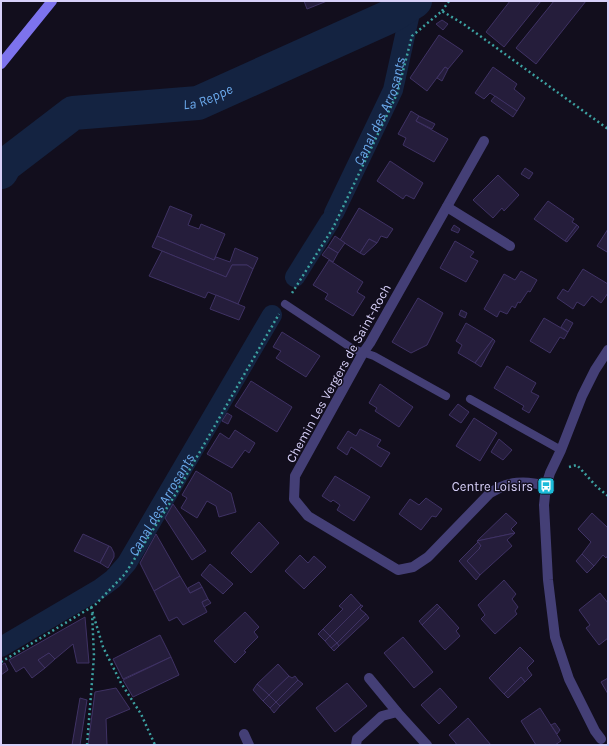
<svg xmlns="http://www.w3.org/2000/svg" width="609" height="746" font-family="Karla,sans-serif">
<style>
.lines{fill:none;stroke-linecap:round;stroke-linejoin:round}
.canal{stroke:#142341;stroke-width:20}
.river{stroke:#142341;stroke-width:34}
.building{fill:#251d3b;stroke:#3f3264}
.path{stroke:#3ca1a1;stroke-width:2.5;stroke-dasharray:2 3;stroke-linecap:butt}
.lane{stroke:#443f76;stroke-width:8}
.street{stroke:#443f76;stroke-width:10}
.secondary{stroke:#7d73ed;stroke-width:10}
.labels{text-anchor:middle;stroke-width:3;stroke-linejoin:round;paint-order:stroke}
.street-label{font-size:13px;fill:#d7d0f9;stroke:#120e1d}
.poi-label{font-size:13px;fill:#d7d0f9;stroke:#120e1d;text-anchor:end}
.water-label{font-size:14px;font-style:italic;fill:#6ba9ec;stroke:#120e1d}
</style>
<rect width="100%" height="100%" fill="#120e1d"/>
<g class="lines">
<g class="canal">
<path id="s1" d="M334 213 393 90 412 4"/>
<polyline points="295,277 330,221"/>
<path id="s2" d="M1 647 101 588 113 579 127 563 272 315"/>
</g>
<path class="river" id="s3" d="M1 172 5 165 73 113 198 103 391 16 415 1"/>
</g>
<g class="building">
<polygon points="304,1 327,1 307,9"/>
<polygon points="510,1 541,1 504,47 486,32"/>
<polygon points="554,1 586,1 536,64 516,48"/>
<polygon points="442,20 448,24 443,30 436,24"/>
<polygon points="439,35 463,51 448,69 445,67 427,91 410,78"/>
<polygon points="445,67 448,69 442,81 437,78"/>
<polygon points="493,67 517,84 514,89 525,98 517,111 490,93 484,99 475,93"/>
<polygon points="495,96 517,111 513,117 491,101"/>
<polygon points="411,111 419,116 416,121 448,139 434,162 403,145 406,138 398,134"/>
<polygon points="419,116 435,124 432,129 416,121"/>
<polygon points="390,161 423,183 414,199 406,195 403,199 377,181"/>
<polygon points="525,168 533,173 529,179 521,174"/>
<polygon points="498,175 519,195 504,211 502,208 493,218 473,200"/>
<polygon points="548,201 574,219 572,222 577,225 565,241 534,219"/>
<polygon points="170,206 192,215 188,225 199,229 201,224 225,234 214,260 157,236"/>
<polygon points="359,208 393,229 387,238 381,236 377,243 369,239 360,253 340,240"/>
<polygon points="454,225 460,229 458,233 451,230"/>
<polygon points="577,225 579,227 567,242 565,241"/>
<polygon points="608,229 608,250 607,252 597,246"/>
<polygon points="157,236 214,260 216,257 230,262 235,248 258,258 253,269 247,265 232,265 226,277 152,247"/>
<polygon points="335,236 345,243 338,253 328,247"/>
<polygon points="369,239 377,243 364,255 360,253"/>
<polygon points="455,241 474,252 470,257 478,261 466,282 440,268"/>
<polygon points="328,247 338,253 333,262 322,255"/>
<polygon points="162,251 226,277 232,265 247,265 253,269 238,304 208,292 205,298 149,276"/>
<polygon points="329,260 363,282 357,292 365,297 353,316 325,299 328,294 313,285"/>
<polygon points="583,269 608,284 608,293 601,303 592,296 584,306 577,302 573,309 557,298 563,289 568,292"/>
<polygon points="521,271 537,280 530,292 528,291 520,303 518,302 515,308 512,306 507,314 500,311 497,317 484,309 504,274 515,280"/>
<polygon points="216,295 245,307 239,320 210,309"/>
<polygon points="418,298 443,313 427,345 411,353 392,342"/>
<polygon points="461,310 467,313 465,318 459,315"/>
<polygon points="544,318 568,332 564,339 560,337 550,353 530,341"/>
<polygon points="566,319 573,323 568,332 561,327"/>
<polygon points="466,323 493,339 475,363 458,353 462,345 456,341"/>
<polygon points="282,332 320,356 306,377 276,358 281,351 273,347"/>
<polygon points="493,339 495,341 481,367 475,363"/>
<polygon points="507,366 536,383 531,392 539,396 529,413 522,409 524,406 494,388"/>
<polygon points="251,381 292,407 277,432 235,406"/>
<polygon points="380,384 413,407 399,427 375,411 377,408 369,403"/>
<polygon points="458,404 469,412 461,423 449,415"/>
<polygon points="227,413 232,416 228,424 222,421"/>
<polygon points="474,418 497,433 480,461 456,446"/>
<polygon points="360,429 381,440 377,446 390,453 381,467 351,447 347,455 337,448 348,431 356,436"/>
<polygon points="235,430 255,443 249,453 245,450 232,468 207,454 220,433 229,439"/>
<polygon points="499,439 512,450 503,460 491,452"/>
<polygon points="196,471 231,493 236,512 219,517 216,506 207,501 197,518 181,508 187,498 182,495"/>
<polygon points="335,476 370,497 354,521 337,510 340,505 333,500 331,502 322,496"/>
<polygon points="426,498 442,509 436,517 432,516 421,530 399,514 410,499 419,505"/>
<polygon points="173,504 206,551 192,560 165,518"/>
<polygon points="506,513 517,523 511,529 515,533 477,541"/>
<polygon points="592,513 608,528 608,555 606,558 603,555 594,566 582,554 591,542 578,529"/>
<polygon points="259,522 279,543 251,573 231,553"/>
<polygon points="515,533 507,540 512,546 480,575 467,561 480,548 479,548 481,546 477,541"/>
<polygon points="83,534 109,546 100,563 74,551"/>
<polygon points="156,534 180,576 154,591 140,563"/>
<polygon points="478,542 481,546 479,548 480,548 467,561 480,575 476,580 459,561"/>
<polygon points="109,546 111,547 114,553 114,557 108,568 100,563"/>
<polygon points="582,554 594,566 587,573 576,561"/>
<polygon points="300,555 308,563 314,556 326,567 304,589 285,571"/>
<polygon points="210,564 233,584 223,594 201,575"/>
<polygon points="180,576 190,593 202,587 208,599 202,602 207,612 183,625 177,617 169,621 154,591"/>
<polygon points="504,580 516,594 512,599 518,607 515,611 517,614 495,634 481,619 485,615 478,605"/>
<polygon points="199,582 202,587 190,593 188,588"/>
<polygon points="600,593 608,603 608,638 599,645 586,628 590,625 579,610"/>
<polygon points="351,594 361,605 330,636 323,629 343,609 339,606"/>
<polygon points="208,599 211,603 204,607 202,602"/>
<polygon points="437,604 440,607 422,625 419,621"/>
<polygon points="361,605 363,606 360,609 366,614 337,643 330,636"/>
<polygon points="440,607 459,628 456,631 460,636 445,650 422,625"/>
<polygon points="245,612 259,627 254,632 258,637 244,651 246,652 235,663 214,641"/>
<polygon points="366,614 369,618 339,646 337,643"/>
<polygon points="85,617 89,663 77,663 73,644 55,659 49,653 38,660 45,668 32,678 24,667 16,672 9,660"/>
<polygon points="323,629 330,636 325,641 318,634"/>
<polygon points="160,635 171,657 123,679 113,659"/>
<polygon points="330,636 337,643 331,648 325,641"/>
<polygon points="403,637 433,672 414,688 384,653"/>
<polygon points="337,643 339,646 334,651 331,648"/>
<polygon points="520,647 534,661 527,668 532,675 525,682 521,677 504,694 489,678"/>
<polygon points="49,653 55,659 45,668 38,660"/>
<polygon points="171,657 179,675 133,697 123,680"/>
<polygon points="5,663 8,670 1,675 1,665"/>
<polygon points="278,664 289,676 269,695 257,684"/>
<polygon points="289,676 292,678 295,676 298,680 276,702 269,695"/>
<polygon points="521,677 525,682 508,698 504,694"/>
<polygon points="608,678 608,694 601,682"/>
<polygon points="298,680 303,684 280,706 276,702"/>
<polygon points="347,683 367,706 335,732 316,708"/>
<polygon points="257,684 269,695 263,701 253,690"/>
<polygon points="116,688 130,709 106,719 107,745 88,745 95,692"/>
<polygon points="440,688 457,707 439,724 421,705"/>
<polygon points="269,695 276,702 270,708 263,701"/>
<polygon points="80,698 87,700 80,745 72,745"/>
<polygon points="276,702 280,706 274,713 270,708"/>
<polygon points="540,708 561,741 555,745 536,745 521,721"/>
<polygon points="468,718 491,745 457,745 455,742 449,735"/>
<polygon points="555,723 560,730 557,734 551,725"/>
</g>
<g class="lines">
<g class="path">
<polyline points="442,11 449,1"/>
<polyline points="292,293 333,228 397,94 412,36 442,11 465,25 608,129"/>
<polyline points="569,467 577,465 597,487 608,496"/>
<polyline points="91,607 103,647 121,683 141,714 155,745"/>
<polyline points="1,662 95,605 125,574 175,495 279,314"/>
<polyline points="87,745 94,656 92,612"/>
</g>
<g class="lane">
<polyline points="285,304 353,349 374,356 446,396"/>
<polyline points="470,399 561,450"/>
</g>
<g class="street">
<path d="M484 141 370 343 363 353 295 476 294 499 308 516 398 570 413 567 428 557 490 493C508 481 525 480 546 486"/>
<polyline points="447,207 510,246"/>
<polyline points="369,678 397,712"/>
<polyline points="244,734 249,745"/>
<polyline points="601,739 595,731 569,679 555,637 548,580 544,505 546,486 550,473 561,450 582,396 595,370 608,350"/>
<polyline points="356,745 357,739 382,716 397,712 427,745"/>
</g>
<polyline class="secondary" points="1,64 52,1"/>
</g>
<defs>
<symbol id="bus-square" viewBox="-11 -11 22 22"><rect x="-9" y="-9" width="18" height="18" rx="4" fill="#1cbbd9" stroke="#120e1d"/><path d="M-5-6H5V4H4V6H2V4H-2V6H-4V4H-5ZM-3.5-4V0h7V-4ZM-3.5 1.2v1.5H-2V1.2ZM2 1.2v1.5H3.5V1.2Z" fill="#fff"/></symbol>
</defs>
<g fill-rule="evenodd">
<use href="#bus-square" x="536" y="476" width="20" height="20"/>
</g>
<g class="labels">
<g class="street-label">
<text transform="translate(338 373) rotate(-61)" y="5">Chemin Les Vergers de Saint-Roch</text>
</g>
<g class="poi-label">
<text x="533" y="491">Centre Loisirs</text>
</g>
<g class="water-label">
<text dy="5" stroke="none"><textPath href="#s3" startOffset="230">La Reppe</textPath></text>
<text dy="5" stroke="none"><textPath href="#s1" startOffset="112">Canal des Arrosants</textPath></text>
<text dy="5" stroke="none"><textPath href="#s2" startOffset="220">Canal des Arrosants</textPath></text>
</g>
</g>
<rect width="609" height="746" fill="none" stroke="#d7d0f9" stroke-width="4"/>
</svg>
